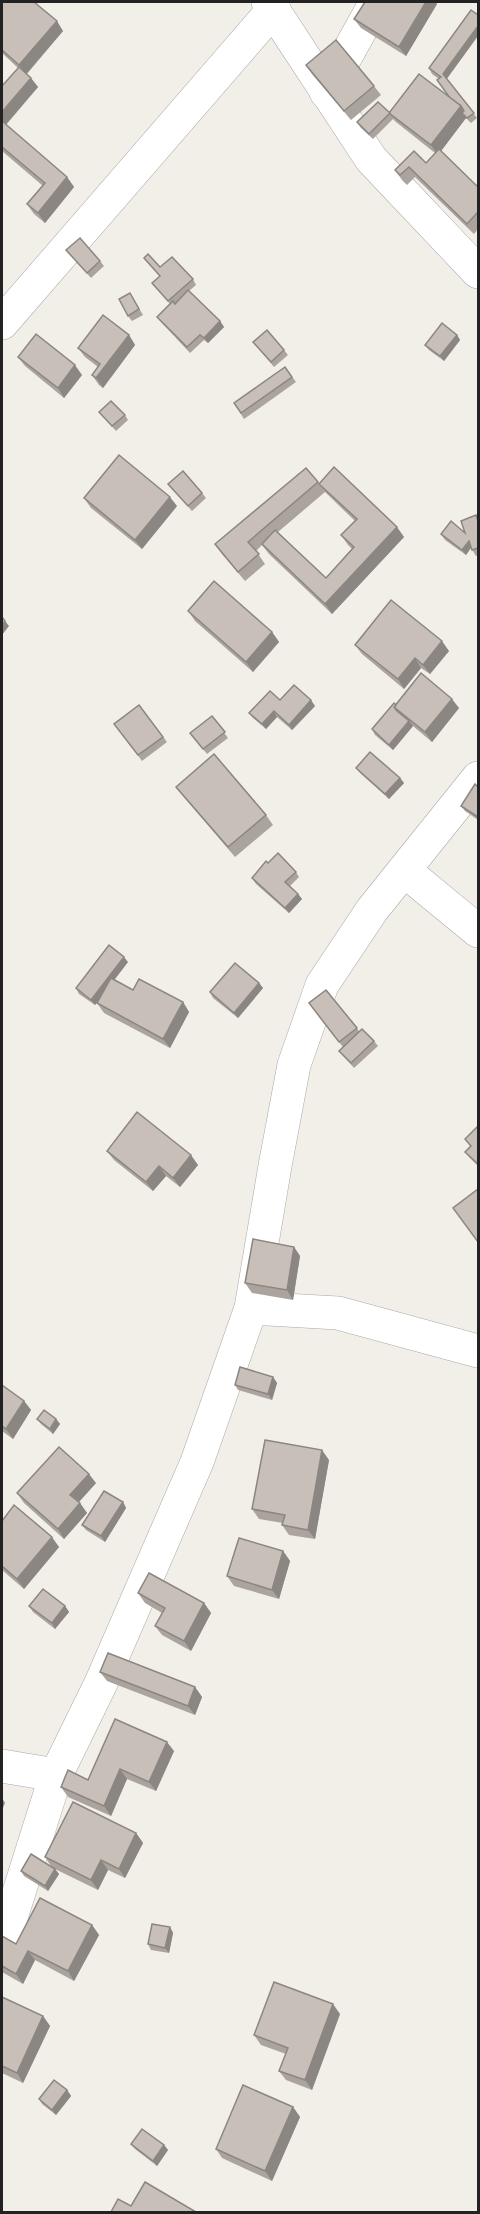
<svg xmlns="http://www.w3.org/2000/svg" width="480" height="2214" font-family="'Open Sans',sans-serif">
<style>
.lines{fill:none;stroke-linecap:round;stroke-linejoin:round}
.street-casing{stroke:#a9a9a9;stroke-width:34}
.street{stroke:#fff;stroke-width:33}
.wall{fill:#aba49e;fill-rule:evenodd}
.shaded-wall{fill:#8b8681}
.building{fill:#c7bfb8;stroke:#8b8681;stroke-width:1.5}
</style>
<rect width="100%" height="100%" fill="#f2efe9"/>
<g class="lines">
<defs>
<g id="street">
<polyline points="268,2 371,159 478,272"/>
<polyline points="326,92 376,2"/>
<polyline points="2,323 274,9"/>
<polyline points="405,871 478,931"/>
<polyline points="251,1308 338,1313 478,1351"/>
<polyline points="2,1766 56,1775"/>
<polyline points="2,1946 56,1775 101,1683 197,1462 251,1308 275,1166 294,1065 322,985 372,910 478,778"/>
</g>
</defs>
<use href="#street" class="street-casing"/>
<use href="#street" class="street"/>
</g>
<g class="wall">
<polygon points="2,2 63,31 27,74 38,87 6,125 67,177 74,187 45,223 34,214 27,204 43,186 2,151 2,86 18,68 2,53"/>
<polygon points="365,2 435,2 437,4 406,56 361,28 354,19"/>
<polygon points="306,65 374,86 381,95 351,120 312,74"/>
<polygon points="429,68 447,79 477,118 471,123 466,118 441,151 478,187 478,229 474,234 415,177 407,185 402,180 395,170 426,163 435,153 396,122 393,119 373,139 361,128 357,122 389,112 449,97 439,79 432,74"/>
<polygon points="66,250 100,261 104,266 91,278"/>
<polygon points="144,258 160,267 193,279 196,285 189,291 220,321 224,327 208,343 204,340 190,353 161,322 157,317 170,304 152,283 160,276"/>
<polygon points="130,293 143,315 132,321 128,316"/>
<polygon points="129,335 135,345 103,388 99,385 92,375 98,367 85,357 78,348"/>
<polygon points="457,335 460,340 444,361 429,350 425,345"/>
<polygon points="253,342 284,350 288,355 274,367"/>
<polygon points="18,357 82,375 64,398 25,366"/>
<polygon points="285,367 296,382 244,419 234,403"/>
<polygon points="99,412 125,415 128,420 116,431"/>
<path d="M306 468 319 483 404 537 332 614 269 554 262 545 256 551 265 564 245 581 222 554 215 544ZM325 492 355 521 341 535 348 545 352 549 326 578 278 532Z"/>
<polygon points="168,484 202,493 206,498 192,511"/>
<polygon points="84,498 177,506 142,549 91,508"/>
<polygon points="478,518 478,555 476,556 471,548 466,555 445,540 441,534 465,533"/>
<polygon points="188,611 272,632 279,642 253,672 195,621"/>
<polygon points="355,645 449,651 430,674 421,668 404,689 362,654"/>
<polygon points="280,700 315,706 292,730 277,717 266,729 253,718 249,713"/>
<polygon points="139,705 167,742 142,761 114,724"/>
<polygon points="396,705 459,708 432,742 413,726 393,750 375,735 372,729"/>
<polygon points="212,716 228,738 207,754 190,733"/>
<polygon points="356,768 400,778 404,783 389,799 360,773"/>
<polygon points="176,787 266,815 273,825 235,857 183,796"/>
<polygon points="478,787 478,820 465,811 461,806"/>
<polygon points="268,863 296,872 299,877 290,886 298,894 302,899 289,913 256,884 252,878"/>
<polygon points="128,962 114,980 133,990 183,1002 189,1012 170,1048 104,1013 97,1003 101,997 95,1005 79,994 76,988"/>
<polygon points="259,983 263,988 238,1018 213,998 210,992"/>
<polygon points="326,990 359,1031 374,1041 378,1046 354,1068 339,1051 343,1047 313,1009"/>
<polygon points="478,1126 478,1166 469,1157 465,1152 470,1146 465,1139"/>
<polygon points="107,1151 198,1165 180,1187 166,1176 153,1191 114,1160"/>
<polygon points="294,1247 300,1256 293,1300 252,1293 245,1283"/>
<polygon points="273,1377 277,1383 272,1400 238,1390 235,1385"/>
<polygon points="2,1385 24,1401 31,1410 13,1439 2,1431"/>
<polygon points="37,1419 56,1419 60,1424 53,1434 41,1424"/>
<polygon points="329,1460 315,1539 289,1535 282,1525 283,1523 259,1519 252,1509"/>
<polygon points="96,1483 79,1502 87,1513 64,1539 24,1503 17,1493"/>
<polygon points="123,1502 126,1508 105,1542 86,1530 82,1525"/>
<polygon points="2,1521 59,1547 24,1589 2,1570"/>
<polygon points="283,1551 290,1561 279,1599 234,1586 227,1576"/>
<polygon points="138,1593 204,1603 211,1613 191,1651 162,1635 155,1626 162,1613 145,1603"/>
<polygon points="29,1606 65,1606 69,1612 55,1629 33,1612"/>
<polygon points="100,1672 195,1687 202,1697 195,1715 107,1681"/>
<polygon points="174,1751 156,1791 127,1779 111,1816 68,1797 61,1787 88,1780"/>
<polygon points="136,1833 143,1843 125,1878 108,1870 98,1890 55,1869 59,1874 48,1891 24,1876 21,1871 51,1866 45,1857"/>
<polygon points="92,1925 99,1935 74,1981 35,1960 23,1984 2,1972 2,1937 16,1944"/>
<polygon points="170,1927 173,1933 169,1953 151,1950 148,1944"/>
<polygon points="2,1997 43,2016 50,2026 23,2083 2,2073"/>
<polygon points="340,2014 312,2090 286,2080 279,2071 286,2054 261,2045 254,2035"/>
<polygon points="67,2090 71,2096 56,2115 42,2104 39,2099"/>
<polygon points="293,2107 300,2117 272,2181 222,2158 216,2149"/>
<polygon points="131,2144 164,2145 168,2150 157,2166 135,2149"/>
</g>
<g class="shaded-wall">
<polygon points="426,2 435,2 437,4 406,56 399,47"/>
<polygon points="57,21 63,31 26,74 19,65"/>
<polygon points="478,26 478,36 446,80 443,74"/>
<polygon points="31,78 38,87 2,129 2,112"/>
<polygon points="461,106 468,116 462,113 466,118 438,155 431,145"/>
<polygon points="67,177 74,187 45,223 38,213"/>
<polygon points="220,321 224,327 208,343 204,338"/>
<polygon points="129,335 135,345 103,388 96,378"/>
<polygon points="457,335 460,340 444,361 440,356"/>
<polygon points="75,365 82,375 64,398 58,388"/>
<polygon points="170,497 177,506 142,549 135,540"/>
<polygon points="397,527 404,537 332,614 325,604"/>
<polygon points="469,541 472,546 466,555 462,550"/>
<polygon points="5,621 9,626 2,635 2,625"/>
<polygon points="272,632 279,642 253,672 246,662"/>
<polygon points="442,641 449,651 430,674 423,665"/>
<polygon points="415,658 421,668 404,689 398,679"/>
<polygon points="452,699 459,708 432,742 425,732"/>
<polygon points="311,700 315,706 292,730 289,725"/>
<polygon points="274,711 277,717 266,729 262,724"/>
<polygon points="409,721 413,726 393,750 389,745"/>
<polygon points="400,778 404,783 389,799 385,794"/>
<polygon points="298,894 302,899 289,913 285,908"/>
<polygon points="124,957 128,962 95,1005 91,1000"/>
<polygon points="259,983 263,988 238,1018 234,1013"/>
<polygon points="183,1002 189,1012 170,1048 163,1039"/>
<polygon points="191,1155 198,1165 180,1187 173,1178"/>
<polygon points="159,1166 166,1176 153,1191 146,1182"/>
<polygon points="294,1247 300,1256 293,1300 287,1290"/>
<polygon points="273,1377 277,1383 272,1400 268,1394"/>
<polygon points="24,1401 31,1410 13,1439 6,1429"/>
<polygon points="56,1419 60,1424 53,1434 50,1429"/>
<polygon points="322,1450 329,1460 315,1539 308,1530"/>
<polygon points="89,1474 96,1483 77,1504 70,1495"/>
<polygon points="123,1502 126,1508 105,1542 101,1536"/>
<polygon points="80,1503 87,1513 64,1539 58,1529"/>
<polygon points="52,1537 59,1547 24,1589 17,1579"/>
<polygon points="283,1551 290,1561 279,1599 272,1590"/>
<polygon points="204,1603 211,1613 191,1651 184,1641"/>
<polygon points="65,1606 69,1612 55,1629 52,1623"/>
<polygon points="195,1687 202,1697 195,1715 188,1706"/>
<polygon points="167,1742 174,1751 156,1791 149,1782"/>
<polygon points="120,1769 127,1779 111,1816 104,1806"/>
<polygon points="2,1798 5,1803 2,1810"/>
<polygon points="136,1833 143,1843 125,1878 119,1869"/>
<polygon points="101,1860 108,1870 98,1890 91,1880"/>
<polygon points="55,1869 59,1874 48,1891 45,1886"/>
<polygon points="92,1925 99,1935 74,1981 68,1971"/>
<polygon points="170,1927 173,1933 169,1953 165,1948"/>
<polygon points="28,1951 35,1960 23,1984 16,1974"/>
<polygon points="333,2004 340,2014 312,2090 305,2080"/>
<polygon points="43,2016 50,2026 23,2083 17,2073"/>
<polygon points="67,2090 71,2096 56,2115 52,2110"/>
<polygon points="293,2107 300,2117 272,2181 265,2171"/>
<polygon points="164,2145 168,2150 157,2166 153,2161"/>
</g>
<g class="building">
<polygon points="2,2 34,2 57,21 19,65 2,50"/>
<polygon points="365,2 426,2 399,47 354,19"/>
<polygon points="471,10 478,15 478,26 443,74 474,113 467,118 462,113 464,111 461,106 450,98 437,80 441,77 429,68"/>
<polygon points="336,40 374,86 344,111 306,65"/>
<polygon points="19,67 31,78 2,112 2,86"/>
<polygon points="419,74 461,106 431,145 389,113"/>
<polygon points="378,102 390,113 369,134 357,122"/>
<polygon points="2,121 67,177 38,213 27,204 45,183 2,147"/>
<polygon points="439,149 478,187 478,212 467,224 409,167 400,175 395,170 414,151 426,163"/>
<polygon points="80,238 100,261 87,273 66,250"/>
<polygon points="148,254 160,267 172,257 193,279 168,301 152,283 160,276 144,258"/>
<polygon points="188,290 220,321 204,338 200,335 187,347 157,317 173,301 175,304"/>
<polygon points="130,293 139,309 128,316 119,299"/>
<polygon points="103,315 129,335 96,378 92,375 100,364 78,348"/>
<polygon points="442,323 457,335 440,356 425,345"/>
<polygon points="267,330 284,350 271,362 253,342"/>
<polygon points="36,334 75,365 58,388 18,357"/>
<polygon points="285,367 292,377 241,413 234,403"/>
<polygon points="111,401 125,415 112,426 99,412"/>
<polygon points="119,455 170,497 135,540 84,498"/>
<polygon points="334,467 397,527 325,604 262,544 275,530 326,578 354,547 341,535 357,519 319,484"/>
<polygon points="306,468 318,482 248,542 259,554 238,572 215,544"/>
<polygon points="183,471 202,493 188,506 168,484"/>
<polygon points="476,515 478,521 478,548 472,550 469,541 462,550 441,534 451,521 465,533 461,521"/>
<polygon points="214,581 272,632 246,662 188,611"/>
<polygon points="391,600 442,641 423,665 415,658 398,679 355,645"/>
<polygon points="2,617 5,621 2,625"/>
<polygon points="421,673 452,699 425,732 394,707"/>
<polygon points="294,685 311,700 289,725 274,711 262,724 249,713 270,691 280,700"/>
<polygon points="394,703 396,705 394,707 397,711 409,721 389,745 372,729"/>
<polygon points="139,705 163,737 138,755 114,724"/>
<polygon points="212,716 225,732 203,749 190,733"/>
<polygon points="370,752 400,778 385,794 356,768"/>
<polygon points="214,754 266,815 228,847 176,787"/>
<polygon points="475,784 478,787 478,817 461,806"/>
<polygon points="278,853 296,872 285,882 298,894 285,908 252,878 266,861 268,863"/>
<polygon points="109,945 124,957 91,1000 76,988"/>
<polygon points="235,963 259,983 234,1013 210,992"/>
<polygon points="111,978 133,990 139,979 183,1002 163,1039 97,1003"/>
<polygon points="326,990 357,1028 339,1042 309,1003"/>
<polygon points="362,1029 374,1041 351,1063 339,1051"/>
<polygon points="137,1112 191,1155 173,1178 159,1166 146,1182 107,1151"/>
<polygon points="478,1126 478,1164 465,1152 471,1146 465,1139"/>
<polygon points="478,1189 478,1242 453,1208"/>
<polygon points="253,1239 294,1247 287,1290 245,1283"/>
<polygon points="240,1367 273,1377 268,1394 235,1385"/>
<polygon points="2,1385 24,1401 6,1429 2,1426"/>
<polygon points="44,1410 56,1419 50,1429 37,1419"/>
<polygon points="265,1440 322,1450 308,1530 282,1525 285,1515 252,1509"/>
<polygon points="59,1447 89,1474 70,1495 80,1503 58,1529 17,1493"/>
<polygon points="104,1491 123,1502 101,1536 82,1525"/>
<polygon points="14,1505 52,1537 17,1579 2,1566 2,1521"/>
<polygon points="239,1538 283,1551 272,1590 227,1576"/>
<polygon points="149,1573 204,1603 184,1641 155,1626 165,1608 138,1593"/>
<polygon points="43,1589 65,1606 52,1623 29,1606"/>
<polygon points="108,1653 195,1687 188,1706 100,1672"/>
<polygon points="115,1719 167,1742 149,1782 120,1769 104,1806 61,1787 68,1770 88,1780"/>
<polygon points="73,1802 136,1833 119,1869 101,1860 91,1880 45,1857"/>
<polygon points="31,1854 55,1869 45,1886 21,1871"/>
<polygon points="40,1898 92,1925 68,1971 28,1951 16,1974 2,1966 2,1936 16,1944"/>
<polygon points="152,1924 170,1927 165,1948 148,1944"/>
<polygon points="274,1982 333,2004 305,2080 279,2071 288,2048 254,2035"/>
<polygon points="2,1997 43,2016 17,2073 2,2066"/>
<polygon points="54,2080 67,2090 52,2110 39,2099"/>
<polygon points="243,2085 293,2107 265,2171 216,2149"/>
<polygon points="142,2129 164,2145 153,2161 131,2144"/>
<polygon points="145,2182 196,2212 111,2212 118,2199 131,2206"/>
</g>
<rect width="480" height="2214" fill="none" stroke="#222222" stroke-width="6"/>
</svg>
